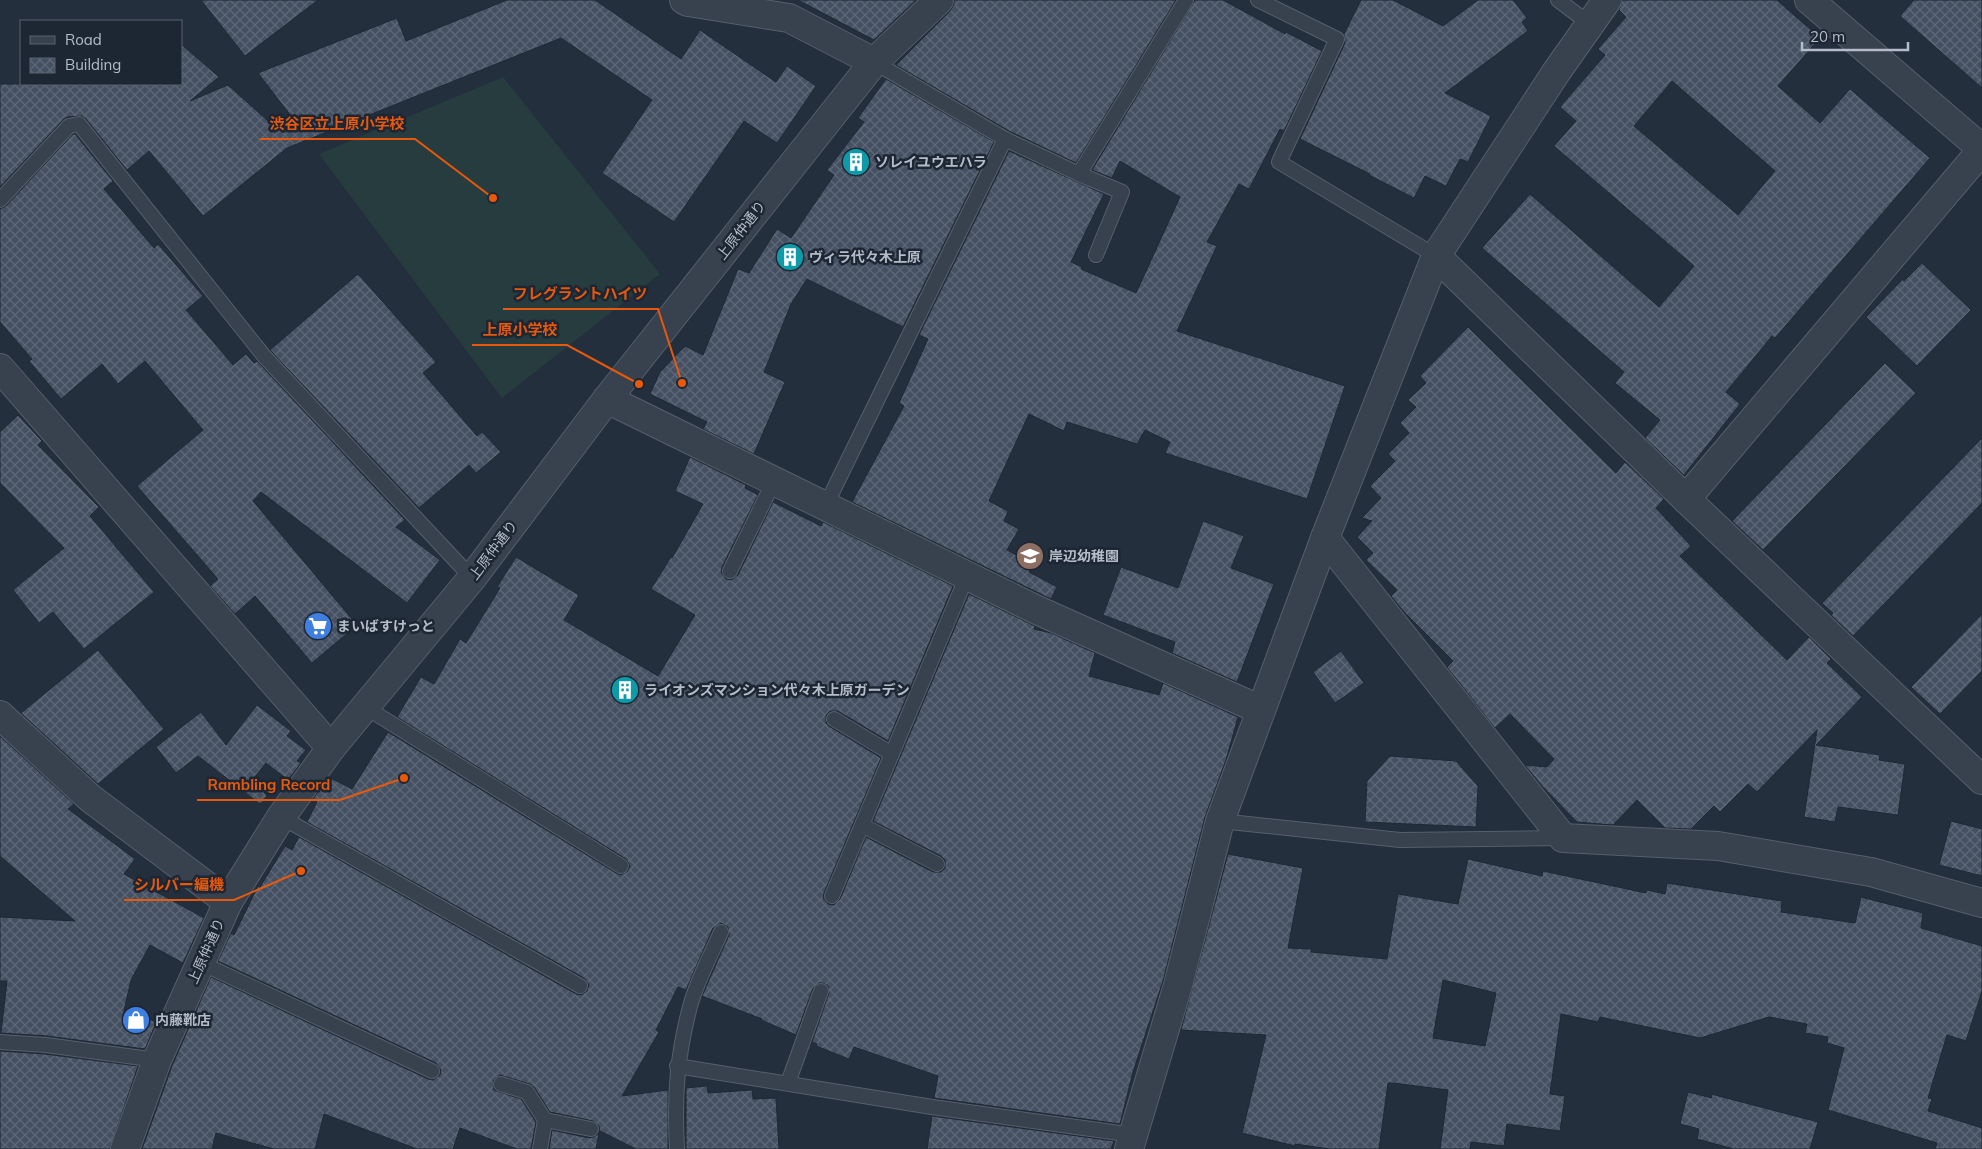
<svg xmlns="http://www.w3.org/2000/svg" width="1982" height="1149" font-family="Mulish,'Noto Sans JP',sans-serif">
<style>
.grass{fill:#263c3f}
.building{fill:url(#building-cross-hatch);stroke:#1f2835;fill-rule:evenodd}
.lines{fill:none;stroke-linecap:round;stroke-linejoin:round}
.lane-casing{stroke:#565f6c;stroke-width:16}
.street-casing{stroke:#565f6c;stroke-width:30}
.lane{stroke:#38414e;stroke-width:14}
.street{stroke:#38414e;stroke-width:28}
.labels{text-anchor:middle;stroke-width:5;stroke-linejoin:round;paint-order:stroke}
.poi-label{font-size:14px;font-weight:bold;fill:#b4bcc9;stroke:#1d2633;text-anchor:start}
.street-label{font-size:14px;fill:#b4bcc9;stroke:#1d2633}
.leader{fill:none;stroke:#e8590c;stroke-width:2}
.callout-dot{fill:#e8590c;stroke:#1d2633;stroke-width:2}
.callout-label{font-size:15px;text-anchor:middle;font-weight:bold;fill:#e8590c;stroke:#1d2633;stroke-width:5;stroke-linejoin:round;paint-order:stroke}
</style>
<defs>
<pattern id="building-cross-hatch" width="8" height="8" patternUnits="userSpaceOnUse" patternTransform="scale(1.25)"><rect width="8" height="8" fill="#455162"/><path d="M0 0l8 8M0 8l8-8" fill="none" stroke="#5d6877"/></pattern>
</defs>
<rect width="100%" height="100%" fill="#242f3e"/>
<polygon class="grass" points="503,77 660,274 502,398 319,154"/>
<g class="building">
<polygon points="201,0 318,0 245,56"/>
<polygon points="507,0 595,0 681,59 700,30 776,82 787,66 816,86 777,143 744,121 674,222 602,173 652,100 561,38 287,148 203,216 149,151 127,170 86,119 82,116 67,117 63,120 0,187 0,84 180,84 181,85 181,44 219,77 190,101 228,85 277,129 291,116 258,73 397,18 406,41"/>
<polygon points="798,0 916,0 874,40"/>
<polygon points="954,0 1176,0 1076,163 1009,131 896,65 950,11 954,5"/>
<polygon points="1195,0 1223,0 1285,34 1286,32 1322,51 1284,131 1280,129 1249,189 1239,184 1207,242 1217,246 1177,331 1345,386 1307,499 1165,453 1170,442 1145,430 1137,444 1067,422 1064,431 1029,414 989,501 1008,511 1004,521 1019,529 1007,550 1033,564 1029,572 1057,587 1051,599 852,502 904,406 899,403 928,339 919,335 1009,151 1104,194 1071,262 1082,267 1081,269 1136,293 1180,197 1120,161 1112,178 1092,170"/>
<polygon points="1361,0 1393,0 1443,26 1478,0 1513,0 1527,18 1522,22 1528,31 1445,93 1491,116 1468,162 1460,159 1446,186 1425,176 1414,198 1369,175 1370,174 1300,139 1345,43 1344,34"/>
<path d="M1622 0H1777L1820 38 1778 86 1820 123 1850 89 1930 158 1775 338 1772 336 1726 392 1740 404 1684 475 1645 438 1660 420 1615 383 1624 372 1482 248 1530 194 1659 307 1694 266 1554 146 1576 121 1560 107 1605 55 1598 49 1626 17 1619 10ZM1672 81 1775 171 1738 215 1634 126Z"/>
<polygon points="1914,0 1982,0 1982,88 1900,16"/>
<polygon points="886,79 994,142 903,327 807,279 791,304 764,372 785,382 754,454 703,429 707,422 650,394 660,372 685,346 703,355 738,269 749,273 777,229 791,238 834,175 827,170 864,122 858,118"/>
<polygon points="73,134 75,134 113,181 104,189 154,248 158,244 203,296 186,310 233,365 246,354 254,363 257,361 405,520 396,527 440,560 407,603 261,492 253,501 357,625 312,663 255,596 235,614 210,586 218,579 137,486 203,430 145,361 118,384 102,364 61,399 29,361 32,359 0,322 0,209 6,206"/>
<polygon points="1922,263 1971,310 1917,366 1866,317 1903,279 1904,281"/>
<polygon points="358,274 436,362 423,373 477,436 482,432 501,452 476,473 469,465 419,508 270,350"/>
<polygon points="1468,327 1616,473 1625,462 1664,499 1656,508 1691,546 1680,556 1787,660 1809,637 1831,659 1827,663 1862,697 1816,745 1880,755 1879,760 1905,764 1898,815 1838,807 1835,822 1804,817 1817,730 1757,792 1748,784 1720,812 1714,806 1691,829 1665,828 1637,800 1613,825 1577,822 1542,786 1525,765 1547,767 1554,759 1510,714 1495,728 1447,667 1453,661 1404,612 1391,596 1397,590 1366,560 1373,553 1357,537 1372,521 1362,518 1381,498 1370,486 1395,461 1388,454 1409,433 1400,423 1416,407 1408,400 1426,383 1420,376"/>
<polygon points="1885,363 1916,393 1763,550 1732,521"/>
<polygon points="18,415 42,441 38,445 99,507 90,516 154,592 84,649 53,612 39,623 13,590 64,548 0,483 0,432"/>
<polygon points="1982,438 1982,503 1853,636 1831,615 1833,613 1822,603"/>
<polygon points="690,457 746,485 745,488 758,495 722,567 721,572 726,579 731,580 738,575 773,502 821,526 823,522 953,586 888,741 838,711 830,711 826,715 826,723 829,726 881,758 824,893 823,898 828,904 834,905 840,899 866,837 933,872 941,872 945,868 945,860 941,856 873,821 969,594 1035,626 1034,629 1051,633 1095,653 1089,676 1159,695 1163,683 1238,717 1226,760 1205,817 1163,981 1133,1072 1120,1124 934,1098 938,1076 854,1047 849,1059 816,1046 817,1044 812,1042 829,993 828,986 823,983 819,983 813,988 796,1035 761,1020 762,1019 702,996 729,935 728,927 721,923 713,928 686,990 678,987 656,1030 659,1032 622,1096 668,1090 668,1149 636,1149 600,1131 599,1126 593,1121 550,1112 534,1087 530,1084 500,1075 493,1081 494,1090 521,1099 536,1122 531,1149 517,1149 460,1128 453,1149 417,1149 324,1114 315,1149 274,1149 216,1133 212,1149 142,1149 172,1066 211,977 428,1079 433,1080 440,1075 441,1070 436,1063 218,961 231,933 234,935 258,886 260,887 285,846 292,850 299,837 576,994 581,995 587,991 589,985 584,978 307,822 317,802 313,799 329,777 352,789 388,732 616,873 621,875 628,871 630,866 626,859 397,717 421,677 434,684 460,639 466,643 500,588 497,587 516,557 579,595 564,620 658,676 695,615 651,589 671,557 672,558 703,504 675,491"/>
<polygon points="1203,521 1244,536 1231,568 1274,584 1237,682 1172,653 1175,642 1103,615 1121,567 1178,588"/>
<polygon points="1982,614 1982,671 1940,714 1911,687"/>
<polygon points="98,650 164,729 98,784 21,713"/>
<polygon points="1341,651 1364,683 1335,703 1313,672"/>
<polygon points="257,705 291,731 287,736 306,750 297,761 301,763 288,780 266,763 253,779 267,796 260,804 198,756 176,773 156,747 201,712 226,745"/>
<polygon points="0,736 74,804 68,809 135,859 124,874 204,918 183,963 150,945 131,980 123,1015 157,1021 145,1049 47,1036 1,1033 7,981 0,981 0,917 75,921 0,856"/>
<polygon points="1390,756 1456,761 1478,786 1476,827 1365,822 1367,781"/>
<polygon points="1951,821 1982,829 1982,876 1939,865"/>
<path d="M1228 854 1303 868 1288 948 1311 949V952L1387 959 1398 894 1458 904 1468 859 1542 876 1543 871 1646 893 1647 890 1665 894 1667 883 1782 901 1781 912 1855 923 1861 897 1923 913 1921 928 1982 946V991L1966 1041 1947 1035 1928 1098 1932 1099 1928 1111 1982 1128V1149H1935L1937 1143 1828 1110 1844 1048 1827 1043 1828 1037 1805 1033 1807 1024 1769 1017 1700 1038 1600 1017 1598 1022 1561 1014 1550 1094 1565 1096 1560 1131 1507 1124 1504 1146 1471 1142 1470 1149H1440L1448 1090 1393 1083H1388L1379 1149H1330L1295 1144V1146L1242 1133 1266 1035 1181 1030ZM1443 980 1496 993 1485 1046 1433 1038Z"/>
<polygon points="0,1051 45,1054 138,1066 110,1149 0,1149"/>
<polygon points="707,1086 708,1093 752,1090 753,1099 776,1098 779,1149 686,1149 686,1088"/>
<polygon points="1688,1092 1712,1098 1711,1094 1818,1122 1810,1149 1734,1149 1697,1139 1699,1129 1680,1124"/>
<polygon points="932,1116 1114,1141 1111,1149 927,1149"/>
<polygon points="552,1130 589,1138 594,1137 599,1133 596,1149 549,1149"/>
</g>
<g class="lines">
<defs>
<g id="lane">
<polyline points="1258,0 1337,39 1279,162 1436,256"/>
<polyline points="1558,0 1590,24"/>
<polyline points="874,62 1005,139 1079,174 1122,192 1096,255"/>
<polyline points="1079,174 1186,0"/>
<polyline points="0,200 69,126 79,124 264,356 472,578"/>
<polyline points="825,507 1005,139"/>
<polyline points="730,571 774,481"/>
<polyline points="365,707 621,866"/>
<polyline points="834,719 892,754"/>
<polyline points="281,817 580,986"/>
<polyline points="1220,821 1400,840 1563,838"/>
<polyline points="862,825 937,864"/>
<polyline points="832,896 967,576"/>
<polyline points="201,963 432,1071"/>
<polyline points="0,1042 46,1045 157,1060"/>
<polyline points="677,1066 932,1107 1134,1135"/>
<polyline points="788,1083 821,991"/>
<polyline points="501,1084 527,1092 545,1120"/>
<polyline points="540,1149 545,1120 591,1129"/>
<path d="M677 1149C674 1097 677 1054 691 1003 698 979 711 955 721 932"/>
</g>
<g id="street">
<polyline points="684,0 688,2 789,18 874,62"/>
<polyline points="1809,0 1982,149"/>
<polyline points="1436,256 1686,499 1982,780"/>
<polyline points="0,368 331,748"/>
<polyline points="607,399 1037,610 1261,710"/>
<polyline points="1686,499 1982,150"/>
<polyline points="1325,538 1563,838 1718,846 1871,872 1982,903"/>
<polyline points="0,715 90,798 228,902"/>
<polyline points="125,1149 157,1060 228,902 281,817 331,748 472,578 607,399 874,62 939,0"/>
<polyline points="1129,1149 1178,985 1220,821 1325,538 1436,256 1557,71 1607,0"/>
</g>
</defs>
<use href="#lane" class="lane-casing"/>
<use href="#street" class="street-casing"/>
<use href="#lane" class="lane"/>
<use href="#street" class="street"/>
</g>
<defs>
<symbol id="building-disc" viewBox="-11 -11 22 22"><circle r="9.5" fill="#0f9aa8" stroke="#1d2633"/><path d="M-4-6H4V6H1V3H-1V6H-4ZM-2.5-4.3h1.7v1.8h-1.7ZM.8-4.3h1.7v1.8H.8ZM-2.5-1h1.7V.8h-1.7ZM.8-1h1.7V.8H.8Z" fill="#fff"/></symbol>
<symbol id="school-disc" viewBox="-11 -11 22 22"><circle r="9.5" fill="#8d6e63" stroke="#1d2633"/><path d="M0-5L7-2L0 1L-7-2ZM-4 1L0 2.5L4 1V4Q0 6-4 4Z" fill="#fff"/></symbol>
<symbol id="supermarket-disc" viewBox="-11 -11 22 22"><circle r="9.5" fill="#3f7fe0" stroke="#1d2633"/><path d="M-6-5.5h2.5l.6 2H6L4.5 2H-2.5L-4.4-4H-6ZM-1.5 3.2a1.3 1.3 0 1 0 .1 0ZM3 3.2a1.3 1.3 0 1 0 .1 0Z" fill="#fff"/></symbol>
<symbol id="shop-disc" viewBox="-11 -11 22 22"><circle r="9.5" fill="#3f7fe0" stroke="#1d2633"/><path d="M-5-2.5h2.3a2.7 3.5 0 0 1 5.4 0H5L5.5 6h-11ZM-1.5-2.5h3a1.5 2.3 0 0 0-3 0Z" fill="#fff"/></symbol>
</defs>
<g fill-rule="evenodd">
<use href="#building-disc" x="840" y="146" width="32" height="32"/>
<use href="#building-disc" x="774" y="241" width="32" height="32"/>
<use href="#school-disc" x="1014" y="540" width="32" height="32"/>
<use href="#supermarket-disc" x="302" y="610" width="32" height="32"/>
<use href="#building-disc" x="609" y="674" width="32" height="32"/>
<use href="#shop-disc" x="120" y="1004" width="32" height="32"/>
</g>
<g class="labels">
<g class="poi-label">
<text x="875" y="167">ソレイユウエハラ</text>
<text x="809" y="262">ヴィラ代々木上原</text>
<text x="1049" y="561">岸辺幼稚園</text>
<text x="337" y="631">まいばすけっと</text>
<text x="644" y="695">ライオンズマンション代々木上原ガーデン</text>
<text x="155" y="1025">内藤靴店</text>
</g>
<g class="street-label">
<text transform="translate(741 230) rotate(-52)" y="5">上原仲通り</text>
<text transform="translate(493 550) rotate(-53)" y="5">上原仲通り</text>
<text transform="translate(206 951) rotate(-66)" y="5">上原仲通り</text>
</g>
</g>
<path class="leader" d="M493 198L415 139H260M682 383L658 309H503M639 384L567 345H472M404 778L340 800H197M301 871L234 900H124"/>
<g class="callout-dot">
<circle cx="493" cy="198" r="5"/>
<circle cx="682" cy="383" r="5"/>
<circle cx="639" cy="384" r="5"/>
<circle cx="404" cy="778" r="5"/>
<circle cx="301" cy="871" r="5"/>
</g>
<g class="callout-label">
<text x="337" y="129">渋谷区立上原小学校</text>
<text x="580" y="299">フレグラントハイツ</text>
<text x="520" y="335">上原小学校</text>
<text x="269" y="790">Rambling Record</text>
<text x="179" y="890">シルバー編機</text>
</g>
<rect x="20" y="20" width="162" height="65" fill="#1d2633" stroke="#59626f"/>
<rect x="30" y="36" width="25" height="8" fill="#38414e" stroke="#59626f"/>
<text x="65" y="45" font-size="15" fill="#b4bcc9">Road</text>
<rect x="30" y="58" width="25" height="15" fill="url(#building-cross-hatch)" stroke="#59626f"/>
<text x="65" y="70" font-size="15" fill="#b4bcc9">Building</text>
<path d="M1802 42v8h106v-8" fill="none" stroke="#b4bcc9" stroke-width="2.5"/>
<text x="1810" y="42" font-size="15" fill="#b4bcc9" stroke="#1d2633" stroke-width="4" paint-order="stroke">20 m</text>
</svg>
